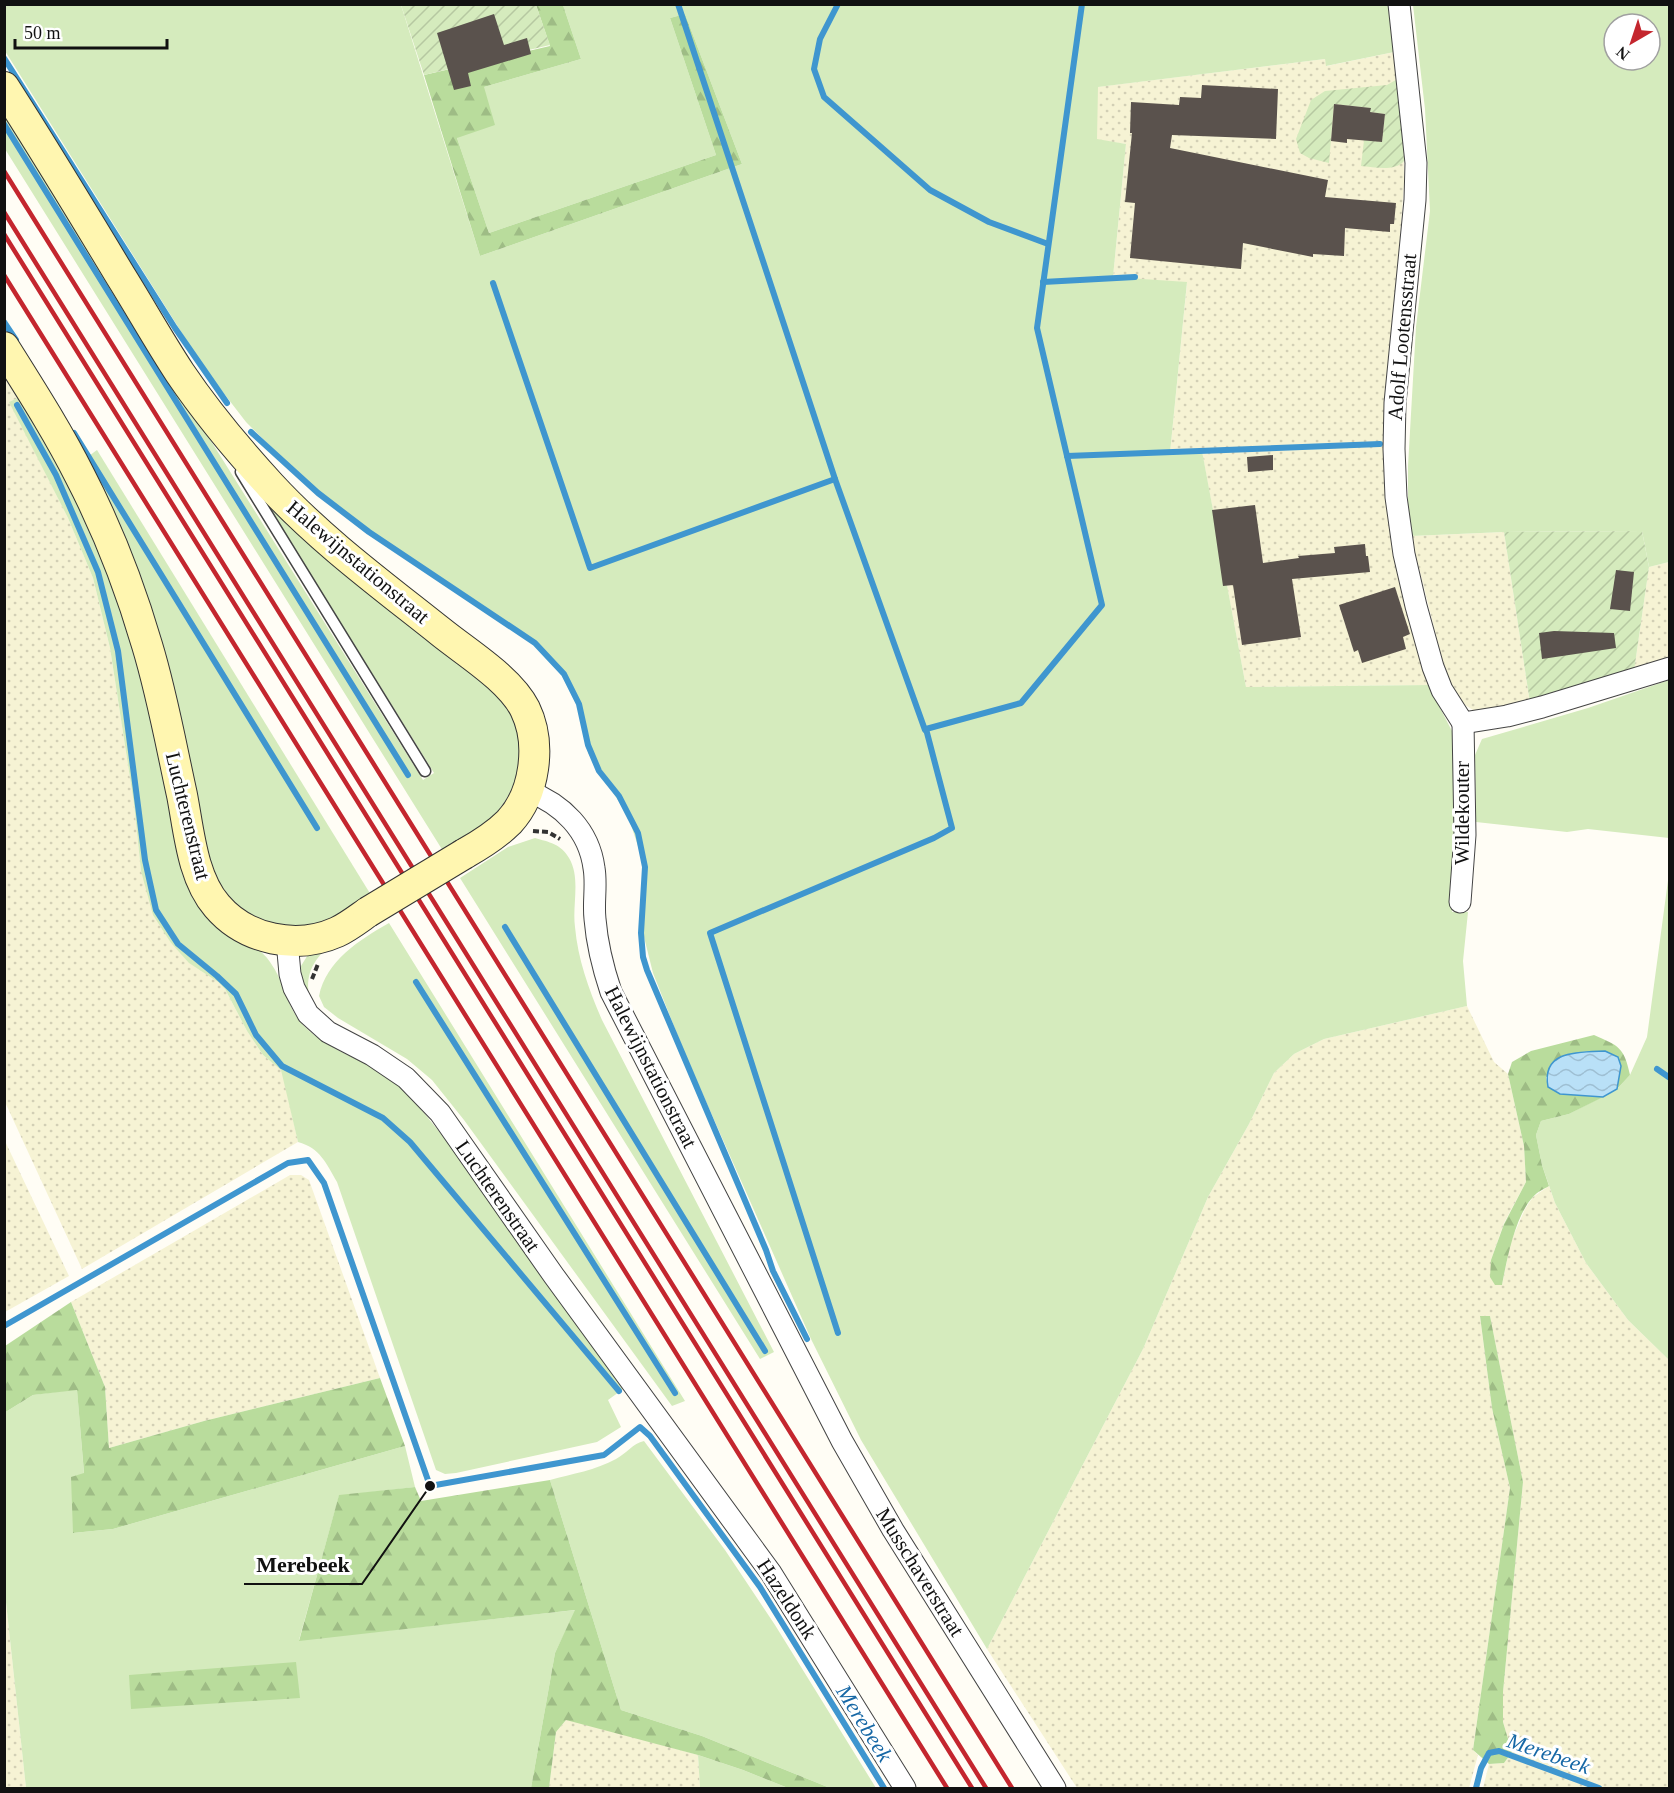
<svg xmlns="http://www.w3.org/2000/svg" width="1674" height="1793" font-family="Georgia,serif">
<style>
.farmland{fill:url(#farmland-dots)}
.grass{fill:#d5ebbd;fill-rule:evenodd}
.forest{fill:url(#forest-firs)}
.garden{fill:url(#garden-furrows)}
.water{fill:url(#water-waves);stroke:#3f96cf;stroke-width:1.5}
.lines{fill:none;stroke-linecap:round;stroke-linejoin:round}
.stream{stroke:#3f96cf;stroke-width:6}
.building{fill:#5a524d}
.lane-casing{stroke:#444;stroke-width:13}
.street-casing{stroke:#444;stroke-width:23}
.secondary-casing{stroke:#333;stroke-width:32}
.path{stroke:#333;stroke-width:4;stroke-dasharray:6 3;stroke-linecap:butt}
.lane{stroke:#fff;stroke-width:10}
.street{stroke:#fff;stroke-width:21}
.secondary{stroke:#fff6b0;stroke-width:30}
.rail{stroke:#c4262e;stroke-width:4.5}
.secondary-bridge-casing{stroke:#333;stroke-width:32;stroke-linecap:butt}
.secondary-bridge{stroke:#fff6b0;stroke-width:30}
.labels{text-anchor:middle;stroke-width:6;stroke-linejoin:round;paint-order:stroke}
.street-label{font-size:21px;fill:#111;stroke:#fff}
.water-label{font-size:22px;font-style:italic;fill:#1768a6;stroke:#fff}
.leader{fill:none;stroke:#111;stroke-width:2}
.callout-dot{fill:#111;stroke:#fff;stroke-width:2}
.callout-label{font-size:22px;text-anchor:middle;font-weight:bold;fill:#111;stroke:#fff;stroke-width:6;stroke-linejoin:round;paint-order:stroke}
</style>
<defs>
<pattern id="farmland-dots" width="8" height="8" patternUnits="userSpaceOnUse" patternTransform="scale(1.5)"><rect width="8" height="8" fill="#f6f3d4"/><path d="M2 2h.1M6 6h.1" fill="none" stroke="#d2cfb5" stroke-width="1.8" stroke-linecap="round"/></pattern>
<pattern id="forest-firs" width="22" height="20" patternUnits="userSpaceOnUse" patternTransform="scale(1.5)"><rect width="22" height="20" fill="#b9dc9c"/><path d="M5 1l3.5 6h-7zM16 11l3.5 6h-7z" fill="#9ebc85"/></pattern>
<pattern id="garden-furrows" width="10" height="10" patternUnits="userSpaceOnUse" patternTransform="scale(1.5)"><rect width="10" height="10" fill="#d5ebbd"/><path d="M-1 1l2-2M0 10L10 0M9 11l2-2" fill="none" stroke="#b6c8a1"/></pattern>
<pattern id="water-waves" width="16" height="10" patternUnits="userSpaceOnUse" patternTransform="scale(1.5)"><rect width="16" height="10" fill="#b9e0f7"/><path d="M0 5q4-4 8 0t8 0" fill="none" stroke="#9ebfd3"/></pattern>
</defs>
<rect width="100%" height="100%" fill="#fffdf5"/>
<g class="farmland">
<polygon points="1399,51 1403,103 1404,183 1385,442 1430,685 1246,687 1202,452 1170,453 1187,283 1113,277 1126,144 1097,140 1097,87 1325,59 1327,66"/>
<polygon points="4,372 20,397 10,402 68,518 93,578 110,648 134,804 141,871 171,943 189,962 218,982 225,989 247,1031 263,1055 282,1070 298,1142 82,1269 5,1102"/>
<polygon points="1504,532 1530,703 1486,712 1473,710 1465,705 1452,687 1442,659 1411,536"/>
<polygon points="1669,562 1669,659 1634,671 1649,567"/>
<polygon points="1467,1006 1494,1062 1508,1074 1524,1146 1526,1182 1504,1223 1491,1260 1502,1285 1511,1241 1525,1209 1533,1197 1549,1186 1555,1203 1586,1263 1628,1320 1669,1360 1669,1788 1483,1788 1489,1764 1504,1763 1512,1752 1503,1722 1503,1692 1523,1482 1490,1316 1480,1317 1492,1408 1510,1488 1473,1750 1478,1755 1469,1788 1077,1788 987,1649 1143,1349 1208,1197 1249,1124 1274,1073 1294,1054 1324,1039"/>
<polygon points="4,1139 69,1276 5,1312 4,1312"/>
<polygon points="290,1175 301,1175 309,1180 380,1378 204,1421 109,1448 105,1387 71,1302"/>
<polygon points="5,1593 26,1788 5,1788"/>
<polygon points="566,1720 578,1721 698,1755 700,1788 549,1788 556,1732"/>
</g>
<g class="grass">
<polygon points="5,5 401,5 480,256 742,164 685,14 670,18 716,155 489,233 457,138 484,87 581,59 563,5 1392,5 1399,51 1326,66 1325,59 1098,87 1097,139 1126,144 1113,277 1187,282 1170,453 1202,451 1246,687 1430,685 1440,708 1452,731 1456,753 1457,822 1452,912 1468,912 1463,961 1467,1006 1324,1039 1294,1054 1274,1073 1249,1124 1208,1197 1143,1349 987,1649 861,1440 811,1339 685,1054 653,973 644,937 642,900 645,875 638,846 628,816 588,753 586,725 574,689 554,660 511,625 363,530 301,477 246,422 202,365 5,51"/>
<path d="M1413 5H1669V562L1649 567 1642 531 1504 532 1411 536 1408 512V466L1416 327 1430 211 1425 109ZM1614 24H1650V60H1614Z"/>
<path d="M4 110 423 780 434 773 259 491 476 676C486 685 502 696 508 708 533 754 517 798 479 830 469 838 455 844 443 851L5 149Z"/>
<path d="M20 397 96 536 111 575 215 922C233 934 258 944 270 962 285 982 286 1008 304 1026 327 1050 363 1059 390 1078 410 1093 426 1116 442 1135L626 1387 608 1400 621 1427 597 1442 456 1473 445 1474 436 1470 337 1182C326 1163 320 1148 298 1142L281 1070 263 1055 247 1031 225 989 218 982 189 963 171 943 153 915 141 871 134 804 110 648 93 578 68 518 9 402Z"/>
<polygon points="97,450 371,895 345,915 316,926 267,927 220,895 82,461"/>
<polygon points="1669,680 1669,838 1588,829 1567,832 1476,822 1475,755 1482,739 1588,708"/>
<path d="M535 838C549 842 561 844 569 858 581 878 572 905 575 927 578 960 589 990 602 1020L774 1352 760 1359 460 878 508 847Z"/>
<polygon points="1669,873 1669,1360 1628,1320 1586,1263 1555,1203 1542,1165 1536,1135 1541,1121 1569,1114 1617,1089 1630,1075 1647,1037"/>
<path d="M389 923 685 1401 672 1406 464 1120 432 1080 407 1059 338 1018 324 1007 319 996C326 961 359 940 389 923Z"/>
<path d="M327 948C310 964 304 980 311 1002L300 980 301 966 309 953Z"/>
<polygon points="77,1389 84,1474 73,1533 113,1529 405,1446 415,1487 339,1496 299,1640 576,1610 555,1653 531,1788 26,1788 5,1593 4,1413 33,1395"/>
<path d="M644 1441 725 1550 775 1625 876 1788H830L702 1736 621 1710 550 1480C572 1474 596 1470 616 1459 626 1454 633 1443 644 1441Z"/>
<polygon points="698,1755 743,1770 788,1788 700,1788"/>
</g>
<g class="forest">
<polygon points="536,5 563,5 581,59 484,87 495,125 457,138 489,233 716,155 670,18 685,14 742,164 480,256 424,75 550,46"/>
<path d="M1594 1035C1619 1046 1624 1047 1630 1075L1617 1089 1621 1066 1618 1057 1546 1077 1548 1087 1560 1094 1603 1097 1569 1114 1541 1121 1536 1135 1542 1165 1549 1186C1544 1189 1537 1192 1533 1197 1515 1216 1507 1259 1502 1285H1495L1490 1277 1491 1260 1504 1224 1526 1182 1524 1146 1508 1074 1512 1062 1531 1051Z"/>
<polygon points="71,1302 105,1387 109,1448 204,1421 380,1378 405,1446 113,1529 73,1533 71,1477 84,1473 77,1390 33,1395 4,1413 5,1346"/>
<polygon points="1480,1316 1490,1316 1523,1482 1503,1692 1503,1722 1512,1752 1504,1763 1489,1764 1473,1750 1510,1488 1492,1408"/>
<polygon points="550,1480 621,1710 702,1736 830,1788 788,1788 743,1770 698,1755 566,1720 556,1732 549,1788 531,1788 555,1653 575,1610 299,1641 339,1495 415,1487 421,1501"/>
<polygon points="296,1662 300,1698 131,1709 129,1675"/>
</g>
<g class="garden">
<polygon points="401,5 536,5 550,45 424,75"/>
<path d="M1401 77 1404 161C1394 172 1375 167 1361 166L1364 140 1382 142 1385 114 1370 112V108L1334 104 1329 163 1309 158 1300 153 1296 139 1311 100 1325 91 1387 85Z"/>
<polygon points="1642,531 1649,567 1634,671 1530,703 1504,532"/>
</g>
<path class="water" d="M1605 1051 1618 1057 1621 1066 1617 1089 1603 1097 1560 1094 1548 1087C1541 1050 1579 1052 1605 1051Z"/>
<g class="lines">
<g class="stream">
<polyline points="678,4 835,479 925,730"/>
<polyline points="838,4 820,39 814,69 824,97 930,190 989,222 1048,244"/>
<polyline points="4,58 175,328 227,403"/>
<polyline points="4,124 408,775"/>
<polyline points="1043,282 1135,277"/>
<polyline points="493,283 590,568 835,479"/>
<polyline points="4,322 16,340"/>
<polyline points="17,405 56,475 98,572 118,651 145,860 156,910 178,944 217,976 236,994 256,1035 282,1066 383,1118 410,1142 619,1391"/>
<polyline points="251,432 318,493 369,532 535,643 564,674 579,704 588,745 599,771 619,796 638,833 645,867 641,933 643,957 647,970 766,1250 773,1271 807,1339"/>
<polyline points="74,433 317,828"/>
<polyline points="1067,456 1380,444"/>
<polyline points="505,927 765,1351"/>
<polyline points="416,982 675,1393"/>
<polyline points="1657,1069 1670,1078"/>
<polyline points="4,1326 288,1163 308,1160 324,1183 430,1486 604,1455 640,1427 650,1436 760,1587 884,1788"/>
<polyline points="838,1333 710,933 934,838 952,828 926,729 1021,703 1102,605 1037,328 1082,4"/>
<polyline points="1476,1788 1481,1768 1489,1753 1499,1751 1599,1788"/>
</g>
</g>
<g class="building">
<polygon points="494,14 504,45 527,38 531,54 468,73 471,86 454,90 437,33"/>
<polygon points="1202,85 1278,89 1276,139 1172,135 1170,148 1328,180 1325,197 1396,203 1394,224 1390,224 1390,232 1345,228 1344,256 1313,254 1313,257 1243,243 1241,269 1130,258 1135,203 1125,202 1132,133 1130,133 1131,102 1179,105 1180,97 1201,98"/>
<polygon points="1334,104 1371,108 1370,112 1385,114 1382,142 1347,139 1347,143 1331,141"/>
<polygon points="1273,455 1273,470 1248,472 1247,457"/>
<polygon points="1255,505 1263,563 1299,558 1298,556 1335,553 1334,547 1365,544 1366,556 1368,556 1370,572 1292,579 1301,637 1242,645 1233,585 1223,586 1212,510"/>
<polygon points="1616,570 1634,572 1630,611 1610,609"/>
<polygon points="1395,587 1410,634 1403,637 1406,649 1362,663 1358,650 1354,652 1339,605"/>
<polygon points="1554,631 1614,633 1616,648 1542,659 1539,633"/>
</g>
<g class="lines">
<defs>
<polyline id="lane" points="241,472 425,771"/>
<g id="street">
<polyline points="1399,4 1416,163 1415,200 1395,403 1394,449 1396,497 1404,554 1416,606 1433,667 1442,690 1463,723 1507,716 1542,707 1670,668"/>
<path d="M528 791C562 804 589 830 594 868 597 885 593 902 595 919 597 944 603 968 611 992L842 1441 893 1530 1055 1788"/>
<polyline points="1460,902 1465,835 1463,723"/>
<polyline points="287,941 290,974 294,988 308,1014 328,1032 372,1055 406,1078 440,1113 554,1276 771,1573 905,1788"/>
</g>
<g id="secondary">
<path d="M4 87C44 149 82 212 120 275 140 307 159 341 180 373 207 413 238 450 271 486 322 541 382 585 441 632 467 653 510 679 525 709 542 744 535 794 509 822 496 835 480 845 464 854"/>
<path d="M4 347C31 390 58 432 80 476 108 530 130 587 147 645 162 694 171 745 182 795 189 831 192 877 217 906 246 940 297 950 337 932 348 927 358 919 368 912"/>
</g>
</defs>
<use href="#lane" class="lane-casing"/>
<use href="#street" class="street-casing"/>
<use href="#secondary" class="secondary-casing"/>
<g class="path">
<polyline points="533,831 548,832 560,839"/>
<polyline points="312,979 318,964"/>
</g>
<use href="#lane" class="lane"/>
<use href="#street" class="street"/>
<use href="#secondary" class="secondary"/>
<g class="rail">
<polyline points="4,171 1012,1788"/>
<polyline points="4,212 986,1788"/>
<polyline points="4,234 972,1788"/>
<polyline points="4,275 947,1788"/>
</g>
<defs>
<polyline id="secondary-bridge" points="368,912 464,854"/>
</defs>
<use href="#secondary-bridge" class="secondary-bridge-casing"/>
<use href="#secondary-bridge" class="secondary-bridge"/>
</g>
<g class="labels">
<g class="street-label">
<text transform="translate(1402 337) rotate(-85)" y="7">Adolf Lootensstraat</text>
<text transform="translate(358 562) rotate(40)" y="7">Halewijnstationstraat</text>
<text transform="translate(1462 813) rotate(-90)" y="7">Wildekouter</text>
<text transform="translate(188 816) rotate(76)" y="7">Luchterenstraat</text>
<text transform="translate(651 1067) rotate(63)" y="7">Halewijnstationstraat</text>
<text transform="translate(498 1196) rotate(55)" y="7">Luchterenstraat</text>
<text transform="translate(920 1572) rotate(58)" y="7">Musschaverstraat</text>
<text transform="translate(787 1599) rotate(57)" y="7">Hazeldonk</text>
</g>
<g class="water-label">
<text transform="translate(865 1723) rotate(58)" y="8">Merebeek</text>
<text transform="translate(1549 1753) rotate(19)" y="8">Merebeek</text>
</g>
</g>
<path class="leader" d="M430 1486L362 1584H244"/>
<circle class="callout-dot" cx="430" cy="1486" r="6"/>
<g class="callout-label">
<text x="303" y="1572">Merebeek</text>
</g>
<rect width="1674" height="1793" fill="none" stroke="#111111" stroke-width="12"/>
<g transform="translate(1632 42) rotate(219)"><circle r="28" fill="#ffffff" stroke="#a0a0a0" stroke-width="1.5"/>
<path d="M0-4.5L10 22L0 15L-10 22Z" fill="#c4262e"/>
<text y="-9" font-size="16" font-weight="bold" text-anchor="middle" fill="#111111">N</text>
</g>
<path d="M15 39v9h152v-9" fill="none" stroke="#111111" stroke-width="3"/>
<text x="24" y="39" font-size="18" fill="#111111" stroke="#ffffff" stroke-width="4.5" paint-order="stroke">50 m</text>
</svg>
